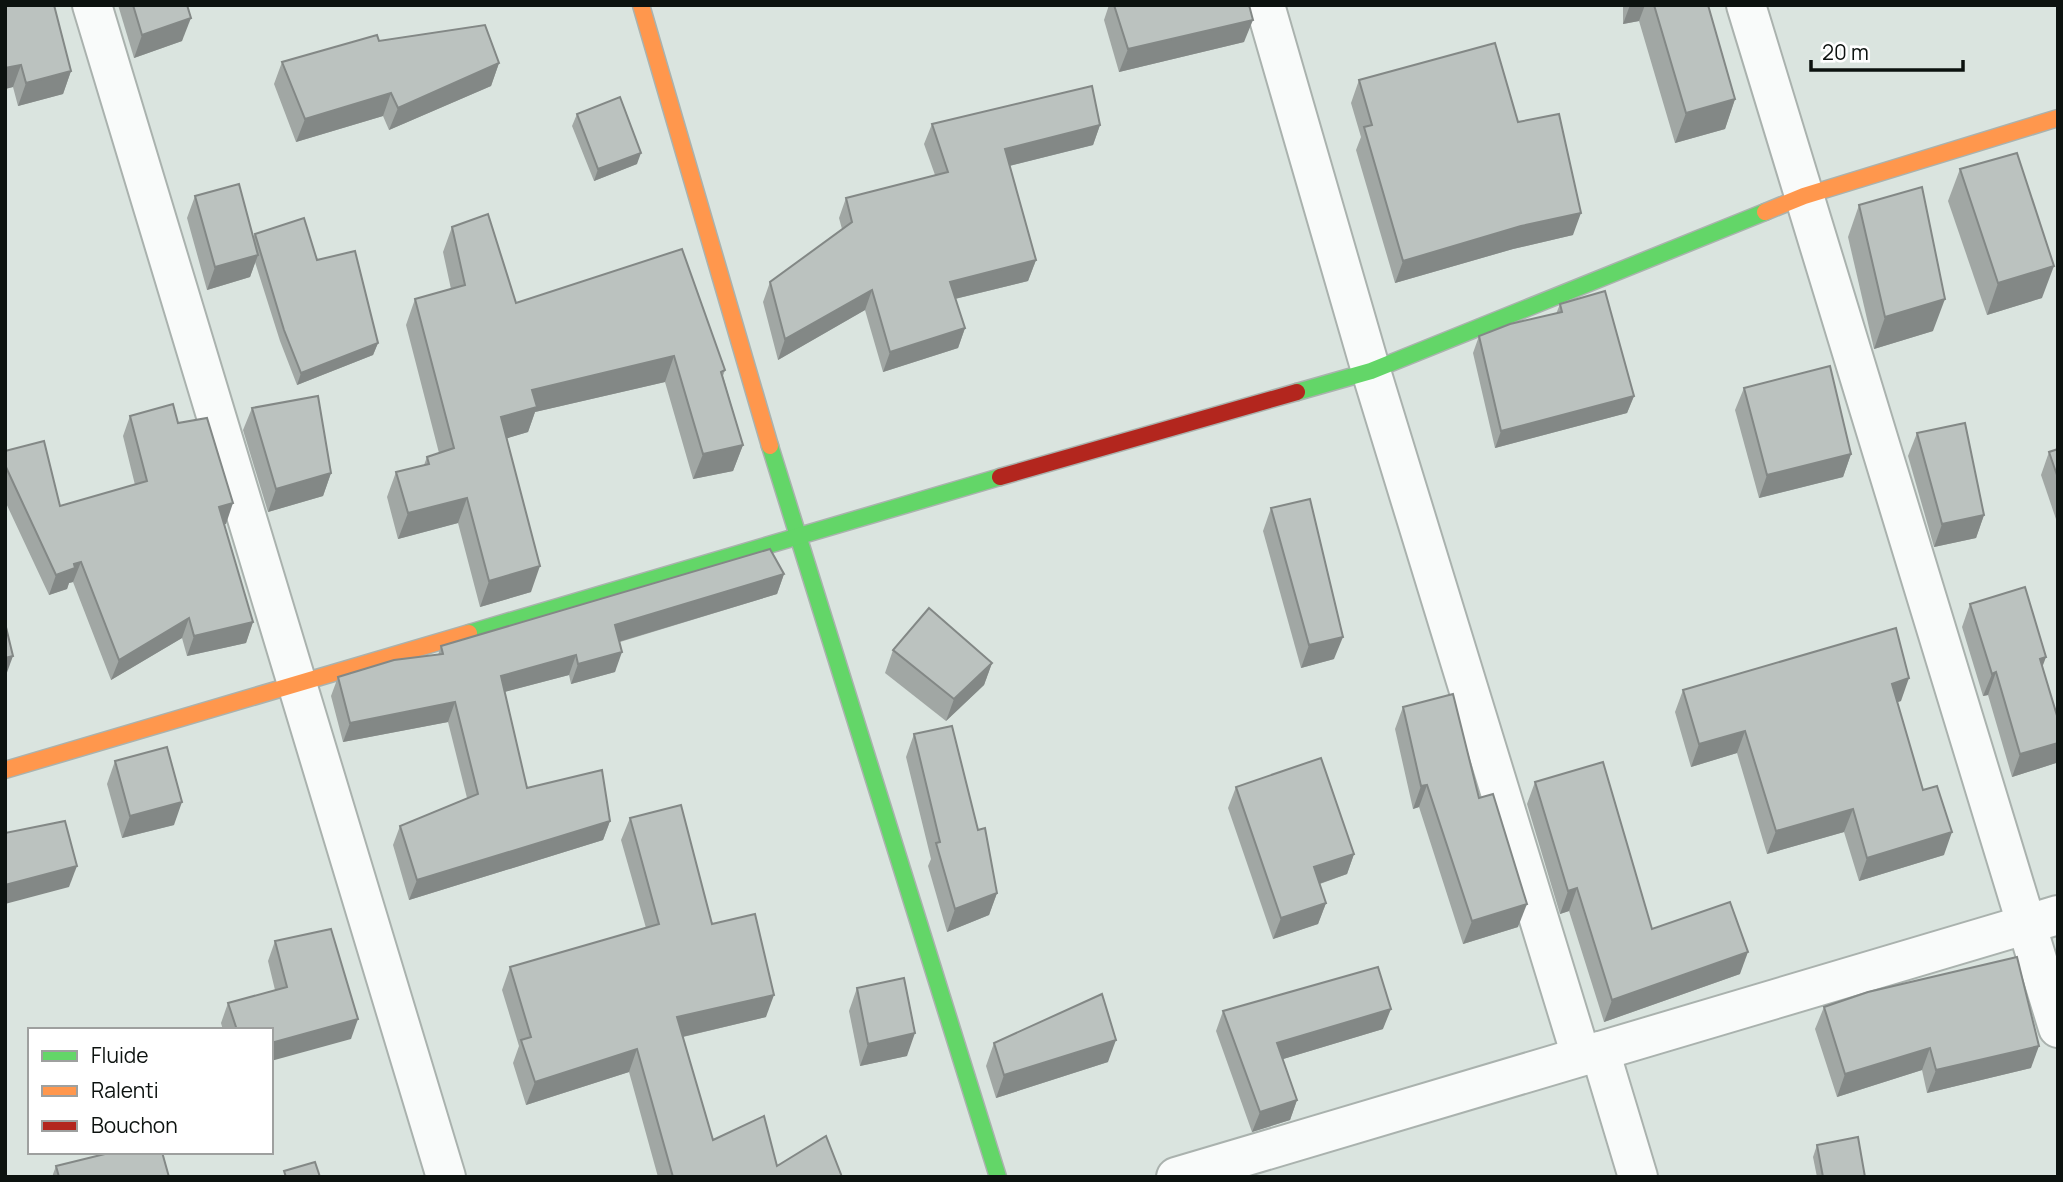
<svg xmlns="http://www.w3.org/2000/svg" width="2063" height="1182" font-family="Manrope,sans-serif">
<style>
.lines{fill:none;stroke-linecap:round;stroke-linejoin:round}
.street-casing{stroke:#aab2ae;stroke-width:42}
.fast-casing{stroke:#aab2ae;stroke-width:19}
.slow-casing{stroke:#aab2ae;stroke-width:19}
.jam-casing{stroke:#aab2ae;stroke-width:19}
.street{stroke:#f9fbfa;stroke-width:38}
.fast{stroke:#63d668;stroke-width:16}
.slow{stroke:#ff974d;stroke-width:16}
.jam{stroke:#b3261e;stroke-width:16}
.wall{fill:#a1a7a4}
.shaded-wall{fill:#838886}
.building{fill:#bbc2bf;stroke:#838886;stroke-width:2}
</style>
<rect width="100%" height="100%" fill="#dae4df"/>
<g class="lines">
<defs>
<g id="street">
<polyline points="92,5 446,1177"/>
<polyline points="1265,5 1371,371 1581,1056"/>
<polyline points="1746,5 2058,1028"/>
<polyline points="1600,1051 1638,1177"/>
<polyline points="1176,1177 2058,915"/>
</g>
<g id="fast">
<polyline points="1297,392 1371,371 1765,212"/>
<polyline points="770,446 998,1177"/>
<polyline points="469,633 1000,477"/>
</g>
<g id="slow">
<polyline points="641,5 770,446"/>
<polyline points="1765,212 1804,196 2058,118"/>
<polyline points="5,770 469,633"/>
</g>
<polyline id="jam" points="1000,477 1297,392"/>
</defs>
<use href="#street" class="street-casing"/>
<use href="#fast" class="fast-casing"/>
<use href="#slow" class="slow-casing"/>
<use href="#jam" class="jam-casing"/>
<use href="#street" class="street"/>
<use href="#fast" class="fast"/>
<use href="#slow" class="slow"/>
<use href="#jam" class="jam"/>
</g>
<g class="wall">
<polygon points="5,5 71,71 63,94 18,106 13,87 5,89"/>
<polygon points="118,5 187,5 182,41 134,58"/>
<polygon points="1109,5 1249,5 1244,42 1119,72 1104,20"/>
<polygon points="1623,5 1708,5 1735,99 1725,129 1675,143 1639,21 1623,24"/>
<polygon points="379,41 499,63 491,86 389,130 383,116 296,142 274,84 282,62"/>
<polygon points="1359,80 1518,122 1573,235 1513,249 1395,283 1356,150 1361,137 1351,103"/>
<polygon points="577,114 637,164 594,181 572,126"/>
<polygon points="932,124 1100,125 1093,145 1009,166 1036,260 1028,281 955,299 965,328 958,348 883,372 865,310 778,360 763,302 770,282 842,229 839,218 846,198 935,175 924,144"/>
<polygon points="1960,169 2042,298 1987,315 1948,201"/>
<polygon points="195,196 253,237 255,234 317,260 378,343 373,355 297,385 280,341 255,262 250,277 207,290 187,218"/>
<polygon points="1859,205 1933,331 1874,349 1848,237"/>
<polygon points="452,227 516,303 725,370 723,376 743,445 733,471 693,479 665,382 535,412 528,432 507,438 531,592 480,607 458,523 398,539 387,497 396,472 424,465 427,457 439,453 406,325 415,299 451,289 443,252"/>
<polygon points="1560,304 1634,396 1627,413 1495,448 1473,353 1479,336 1556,314"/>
<polygon points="1744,388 1851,454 1843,477 1759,498 1735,410"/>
<polygon points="252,408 331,473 323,496 268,512 243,430"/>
<polygon points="130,416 178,423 226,524 224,524 253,622 246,643 187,656 182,638 111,680 73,582 69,583 67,589 49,595 5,501 5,451 60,506 135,485 123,436"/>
<polygon points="1917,433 1984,515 1976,538 1934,547 1908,456"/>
<polygon points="2058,449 2058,525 2041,475 2049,452"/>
<polygon points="1271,508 1334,659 1301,668 1263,531"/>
<polygon points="784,574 777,594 620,642 615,672 571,684 569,675 504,692 527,788 610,821 603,840 409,900 393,845 400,826 467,798 448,722 343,742 331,696 338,677 438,655 441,646"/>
<polygon points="1970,604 2058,719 2058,758 2056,763 2012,777 1988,695 1983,696 1962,627"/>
<polygon points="893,650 992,663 984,685 946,721 885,673"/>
<polygon points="1683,690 1901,701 1897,702 1923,790 1944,855 1859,881 1844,832 1767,854 1737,753 1691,767 1675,712"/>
<polygon points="1403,707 1479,798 1518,927 1463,944 1419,807 1413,809 1395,729"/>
<polygon points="914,734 978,830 997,893 989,915 947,932 928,866 931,859 906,757"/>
<polygon points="115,761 174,825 122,838 107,784"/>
<polygon points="1535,782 1652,929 1740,974 1604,1022 1569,911 1560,914 1527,804"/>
<polygon points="1236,787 1354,854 1347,874 1320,884 1326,903 1318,924 1273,939 1228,808"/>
<polygon points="630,818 712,924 766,1017 683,1037 713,1140 777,1166 842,1177 658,1177 629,1072 526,1105 513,1063 519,1046 502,990 510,967 646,928 621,840"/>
<polygon points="275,941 351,1039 271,1030 223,1030 221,1023 228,1003 275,990 268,961"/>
<polygon points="857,988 907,1056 860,1066 849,1011"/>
<polygon points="1824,1007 2031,1068 1927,1093 1922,1070 1837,1097 1815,1029"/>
<polygon points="1223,1011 1383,1029 1283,1059 1297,1100 1290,1120 1252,1132 1216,1031"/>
<polygon points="994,1043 1108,1062 996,1098 986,1066"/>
<polygon points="1817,1145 1865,1177 1817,1177 1813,1157"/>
<polygon points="56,1166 169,1177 52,1177"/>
</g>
<g class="shaded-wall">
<polygon points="1630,5 1645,5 1639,21 1623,24"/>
<polygon points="191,18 182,41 134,58 142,35"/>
<polygon points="1253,20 1244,42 1119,72 1128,49"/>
<polygon points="499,63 491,86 389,130 398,108"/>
<polygon points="21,65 13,87 5,89 5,68"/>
<polygon points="71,71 63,94 18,106 26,83"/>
<polygon points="391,93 383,116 296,142 305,119"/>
<polygon points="1735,99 1725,129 1675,143 1686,113"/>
<polygon points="1100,125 1093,145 997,169 1005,149"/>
<polygon points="641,153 637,164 594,181 598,169"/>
<polygon points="1581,213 1573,235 1513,249 1395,283 1403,261 1521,226"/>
<polygon points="258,255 250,277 207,290 215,267"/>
<polygon points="1036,260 1028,281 942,302 950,282"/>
<polygon points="2054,266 2042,298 1987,315 1998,283"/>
<polygon points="872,290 865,310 778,360 785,339"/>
<polygon points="1945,299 1933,331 1874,349 1885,317"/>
<polygon points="965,328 958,348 883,372 890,352"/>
<polygon points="378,343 373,355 297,385 301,373"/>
<polygon points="674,356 665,382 535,412 528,432 492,443 501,417 532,390"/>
<polygon points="1634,396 1627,413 1495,448 1501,431"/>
<polygon points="743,445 733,471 693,479 703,454"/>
<polygon points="1851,454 1843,477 1759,498 1767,475"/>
<polygon points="331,473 323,496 268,512 276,489"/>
<polygon points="467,498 458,523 398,539 408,513"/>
<polygon points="233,503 226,524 211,528 219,507"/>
<polygon points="1984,515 1976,538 1934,547 1942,524"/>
<polygon points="81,562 73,582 69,583 67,589 49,595 56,575 74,564"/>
<polygon points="540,566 531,592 480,607 489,581"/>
<polygon points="784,574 777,594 608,645 615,625"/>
<polygon points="189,618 182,638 111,680 119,660"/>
<polygon points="253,622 246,643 187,656 194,636"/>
<polygon points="1343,637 1334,659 1301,668 1309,645"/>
<polygon points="622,652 615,672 571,684 578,664"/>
<polygon points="576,655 569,675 493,695 501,676"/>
<polygon points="13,656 5,678 5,658"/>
<polygon points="2046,657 2038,679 2040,659"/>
<polygon points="992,663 984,685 946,721 954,699"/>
<polygon points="1996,672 1988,695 1983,696 1992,674"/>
<polygon points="1909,678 1901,701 1883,707 1892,684"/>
<polygon points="455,702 448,722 343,742 350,723"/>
<polygon points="1745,731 1737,753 1691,767 1699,744"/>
<polygon points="2058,743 2058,758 2056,763 2012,777 2020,754"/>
<polygon points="1427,785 1419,807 1413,809 1421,786"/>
<polygon points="182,802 174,825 122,838 130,816"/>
<polygon points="1853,809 1844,832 1767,854 1776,831"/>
<polygon points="610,821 603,840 409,900 417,880"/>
<polygon points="1952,832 1944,855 1859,881 1867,858"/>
<polygon points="1354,854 1347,874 1307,888 1314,867"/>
<polygon points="77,866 69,887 5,904 5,885"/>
<polygon points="1577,888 1569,911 1560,914 1568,891"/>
<polygon points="997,893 989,915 947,932 955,909"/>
<polygon points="1326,903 1318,924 1273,939 1281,918"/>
<polygon points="1527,904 1518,927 1463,944 1472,921"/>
<polygon points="1748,952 1740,974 1604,1022 1612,1000"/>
<polygon points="774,995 766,1017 669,1040 677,1017"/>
<polygon points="1391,1009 1383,1029 1270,1063 1277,1043"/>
<polygon points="358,1019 351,1039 271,1061 271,1043"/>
<polygon points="915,1033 907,1056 860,1066 868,1044"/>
<polygon points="1116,1040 1108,1062 996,1098 1004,1075"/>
<polygon points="2039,1046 2031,1068 1927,1093 1936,1070"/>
<polygon points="1930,1048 1922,1070 1837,1097 1845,1074"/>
<polygon points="637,1049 629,1072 526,1105 535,1082"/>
<polygon points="1297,1100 1290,1120 1252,1132 1260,1112"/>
</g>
<g class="building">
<polygon points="5,5 54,5 71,71 26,83 21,65 5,68"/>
<polygon points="133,5 187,5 191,18 142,35"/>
<polygon points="1114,5 1249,5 1253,20 1128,49"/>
<polygon points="1654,5 1708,5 1735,99 1686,113"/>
<polygon points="485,25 499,63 398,108 391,93 305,119 282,62 377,35 379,41"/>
<polygon points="1495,43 1518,122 1559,114 1581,213 1521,226 1403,261 1364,127 1372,125 1359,80"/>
<polygon points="1092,86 1100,125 1005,149 1036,260 950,282 965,328 890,352 872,290 785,339 770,282 852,222 846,198 948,172 932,124"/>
<polygon points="620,97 641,153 598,169 577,114"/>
<polygon points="2017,153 2054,266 1998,283 1960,169"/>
<polygon points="239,184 258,255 215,267 195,196"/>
<polygon points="1922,187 1945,299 1885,317 1859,205"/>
<polygon points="488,214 516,303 682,249 725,370 721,372 743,445 703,454 674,356 532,390 537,407 501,417 540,566 489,581 467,498 408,513 396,472 429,464 427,457 454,448 415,299 465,285 452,227"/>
<polygon points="304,218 317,260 355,251 378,343 301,373 284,330 255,234"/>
<polygon points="1605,291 1634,396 1501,431 1479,336 1510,324 1562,312 1560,304"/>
<polygon points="1830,366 1851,454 1767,475 1744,388"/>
<polygon points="318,396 331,473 276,489 252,408"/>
<polygon points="173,404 178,423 207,418 233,503 219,507 253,622 194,636 189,618 119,660 81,562 74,564 75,568 56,575 5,465 5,451 44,441 60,506 147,481 130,416"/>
<polygon points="1965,423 1984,515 1942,524 1917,433"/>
<polygon points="2058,449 2058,478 2049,452"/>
<polygon points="1310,499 1343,637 1309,645 1271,508"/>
<polygon points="770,549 784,574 615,625 622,652 578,664 576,655 501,676 527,788 602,770 610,821 417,880 400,826 478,794 455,702 350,723 338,677 394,660 443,654 441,646"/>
<polygon points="2025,587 2046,657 2040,659 2058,719 2058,743 2020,754 1996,672 1992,674 1970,604"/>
<polygon points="929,608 992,663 954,699 893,650"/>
<polygon points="5,623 13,656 5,658"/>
<polygon points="1896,628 1909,678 1892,684 1923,790 1937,786 1952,832 1867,858 1853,809 1776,831 1745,731 1699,744 1683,690"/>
<polygon points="1453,694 1479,798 1493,794 1527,904 1472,921 1427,785 1421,786 1403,707"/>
<polygon points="952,726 978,830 985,828 997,893 955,909 936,843 940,842 914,734"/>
<polygon points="167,747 182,802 130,816 115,761"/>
<polygon points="1321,758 1354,854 1314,867 1326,903 1281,918 1236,787"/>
<polygon points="1603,762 1652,929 1730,902 1748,952 1612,1000 1577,888 1568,891 1535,782"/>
<polygon points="681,805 712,924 755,914 774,995 677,1017 713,1140 764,1116 777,1166 826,1136 842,1177 673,1177 637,1049 535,1082 521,1040 531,1037 510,967 659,924 630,818"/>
<polygon points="65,821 77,866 5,885 5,833"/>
<polygon points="331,929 358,1019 271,1043 271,1030 237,1030 228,1003 287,987 275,941"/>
<polygon points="2017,957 2039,1046 1936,1070 1930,1048 1845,1074 1824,1007 1868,992"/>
<polygon points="1378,967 1391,1009 1277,1043 1297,1100 1260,1112 1223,1011"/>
<polygon points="904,978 915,1033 868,1044 857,988"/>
<polygon points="1102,994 1116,1040 1004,1075 994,1043"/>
<polygon points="1858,1137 1865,1177 1823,1177 1817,1145"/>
<polygon points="113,1152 162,1152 169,1177 59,1177 56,1166"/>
<polygon points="315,1162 320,1177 286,1177 284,1171"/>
</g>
<rect width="2063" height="1182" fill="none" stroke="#0c120f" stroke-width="14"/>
<rect x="28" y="1028" width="245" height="126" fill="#ffffff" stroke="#9ea09f" stroke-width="2"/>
<rect x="42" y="1051" width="35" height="10" fill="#63d668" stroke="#9ea09f" stroke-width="2"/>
<text x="91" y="1063" font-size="21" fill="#0c120f">Fluide</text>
<rect x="42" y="1086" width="35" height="10" fill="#ff974d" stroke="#9ea09f" stroke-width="2"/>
<text x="91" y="1098" font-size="21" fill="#0c120f">Ralenti</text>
<rect x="42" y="1121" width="35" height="10" fill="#b3261e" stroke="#9ea09f" stroke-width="2"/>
<text x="91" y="1133" font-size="21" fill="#0c120f">Bouchon</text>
<path d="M1811 60v10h152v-10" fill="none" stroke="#0c120f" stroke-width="3.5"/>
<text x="1822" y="60" font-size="21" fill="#0c120f" stroke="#ffffff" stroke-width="5" paint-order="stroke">20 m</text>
</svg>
